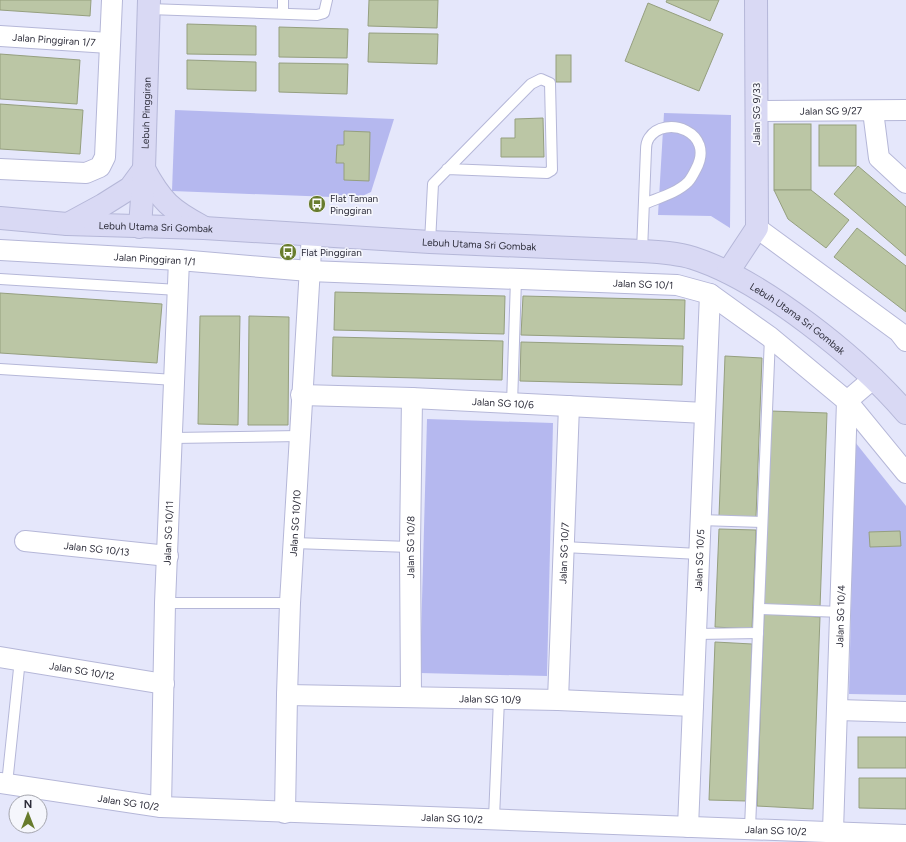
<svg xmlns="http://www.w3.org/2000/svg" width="906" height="842" font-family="Figtree,sans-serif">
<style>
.green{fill:#b5b8ef}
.building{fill:#bbc6a5;stroke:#959f7f}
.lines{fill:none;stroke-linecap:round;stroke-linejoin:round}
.lane-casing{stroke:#b5b7d8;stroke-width:12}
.street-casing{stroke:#b5b7d8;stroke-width:22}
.secondary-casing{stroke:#b5b7d8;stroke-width:24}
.lane{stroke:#fff;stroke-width:10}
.street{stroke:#fff;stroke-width:20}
.secondary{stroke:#d9d9f4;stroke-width:22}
.labels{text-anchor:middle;stroke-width:3.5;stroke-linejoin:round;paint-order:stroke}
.street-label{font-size:10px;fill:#2d2d3a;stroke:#f5f6fc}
.poi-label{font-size:10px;fill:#2d2d3a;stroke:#f5f6fc;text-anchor:start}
</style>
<rect width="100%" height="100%" fill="#e5e7fb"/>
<g class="green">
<polygon points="175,110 394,119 371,192 358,198 172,191"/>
<polygon points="664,113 731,115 730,228 711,216 658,215"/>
<polygon points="427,419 553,423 547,676 420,673"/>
<polygon points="855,442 906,506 906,695 849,694"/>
</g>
<g class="building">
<polygon points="0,0 91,0 90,16 0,10"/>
<polygon points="369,0 438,0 437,28 368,26"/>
<polygon points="667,0 719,0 710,21 666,2"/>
<polygon points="648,3 723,34 699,91 625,61"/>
<polygon points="187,24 256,26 256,55 187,54"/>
<polygon points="279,27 348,29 347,58 279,57"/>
<polygon points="369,33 438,34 437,64 368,62"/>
<polygon points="0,54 80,60 77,104 0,99"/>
<rect x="556" y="55" width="15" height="27"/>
<polygon points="187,60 256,62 256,91 187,89"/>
<polygon points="279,63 348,64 347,94 279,92"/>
<polygon points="0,104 83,110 80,154 0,149"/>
<polygon points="543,118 544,157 501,157 501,138 515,138 515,119"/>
<rect x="774" y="124" width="37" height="66"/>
<rect x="819" y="125" width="37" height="41"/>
<polygon points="344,131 370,132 369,181 344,180 344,163 336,163 337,145 344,145"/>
<polygon points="858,166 906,207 906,256 834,194"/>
<polygon points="774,190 811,190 849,220 826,248 788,219"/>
<polygon points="857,228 906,266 906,312 834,257"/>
<polygon points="335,292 505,296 504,334 334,330"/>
<polygon points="0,293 162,304 157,363 0,353"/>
<polygon points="523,296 685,300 684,339 521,335"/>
<polygon points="200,316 240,316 238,425 198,424"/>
<polygon points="249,316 289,317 288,425 248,425"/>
<polygon points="333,337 503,341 502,380 332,376"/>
<polygon points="521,342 683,346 682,385 520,381"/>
<polygon points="725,356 762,358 756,517 719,516"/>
<polygon points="771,411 827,413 820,608 764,606"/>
<polygon points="719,529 756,530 752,629 715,627"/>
<polygon points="900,531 901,546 870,547 869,532"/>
<polygon points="764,614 820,617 813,809 757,806"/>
<polygon points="715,642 752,644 746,801 709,800"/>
<rect x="858" y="737" width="48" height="31"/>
<polygon points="859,778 906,778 906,809 859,808"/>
</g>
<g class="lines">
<defs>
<g id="lane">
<polyline points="149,9 317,15 324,13 327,0"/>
<polyline points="283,13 283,0"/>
<polyline points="430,242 433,184 531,84 541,79 550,83 552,170 547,173 447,169"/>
<path d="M642 251 646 150C646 146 647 141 649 138 665 114 716 132 696 169 694 173 691 179 688 182 677 193 658 198 644 204"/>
<polyline points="0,279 178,290"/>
<polyline points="0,369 175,380"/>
<polyline points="512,404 516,279"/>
<polyline points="173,438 299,436"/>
<polyline points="700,520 762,522"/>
<polyline points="294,543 410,547"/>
<polyline points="564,547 699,554"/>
<polyline points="165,603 290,603"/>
<polyline points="759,609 841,612"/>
<polyline points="696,634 758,633"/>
<polyline points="7,784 20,659"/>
<polyline points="494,818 499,699"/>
<polyline points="750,828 770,337"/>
</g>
<g id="street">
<path id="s1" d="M0 36 109 43"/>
<path id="s2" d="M756 111 906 110"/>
<polyline points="873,111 879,158 906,183"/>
<polyline points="0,169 86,173 100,167 105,157 112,0"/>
<polyline points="757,228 899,332 906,341"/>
<path id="s3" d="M0 250 179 260 309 271 677 285 710 294 770 337 847 401 906 473"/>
<path id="s4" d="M301 395 412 398 705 413"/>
<path id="s5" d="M25 541 168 556"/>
<path id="s6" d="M0 657 164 684"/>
<path id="s7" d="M287 695 558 700 693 706"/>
<path id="s8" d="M411 696 410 547 412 398"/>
<path id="s9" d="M558 700 569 406"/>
<polyline points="838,710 906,712"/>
<path id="s10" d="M0 783 161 807 906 835"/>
<path id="s11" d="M161 807 165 603 179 260"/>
<path id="s12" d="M285 813 287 695 290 603 312 234"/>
<path id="s13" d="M688 827 710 294"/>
<path id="s14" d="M833 831 847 401 874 378"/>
</g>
<g id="secondary">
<path d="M144 169C161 201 171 210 203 227"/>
<path id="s15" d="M0 218 67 224 204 228 430 242 642 251C660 252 677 253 693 258 762 280 859 358 906 413"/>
<polyline points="68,224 103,205 130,188 144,169"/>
<path id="s16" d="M140 227 144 169 149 0"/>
<polyline points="728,272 757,228 756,0"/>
</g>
</defs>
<use href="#lane" class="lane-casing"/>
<use href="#street" class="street-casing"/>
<use href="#secondary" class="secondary-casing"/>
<use href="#lane" class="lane"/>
<use href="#street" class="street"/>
<use href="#secondary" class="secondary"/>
</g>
<defs>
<symbol id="bus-disc" viewBox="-11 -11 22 22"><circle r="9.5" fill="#687c2d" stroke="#f5f6fc"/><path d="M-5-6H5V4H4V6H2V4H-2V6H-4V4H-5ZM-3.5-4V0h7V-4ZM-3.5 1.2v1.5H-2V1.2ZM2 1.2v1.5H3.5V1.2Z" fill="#fff"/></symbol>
</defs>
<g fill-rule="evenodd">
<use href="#bus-disc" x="307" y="194" width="20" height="20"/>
<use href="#bus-disc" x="278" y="242" width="20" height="20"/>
</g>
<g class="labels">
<g class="street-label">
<text dy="4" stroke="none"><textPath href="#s1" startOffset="54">Jalan Pinggiran 1/7</textPath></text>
<text dy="4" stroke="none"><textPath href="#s2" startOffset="75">Jalan SG 9/27</textPath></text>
<text dy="4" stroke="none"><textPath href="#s16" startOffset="114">Lebuh Pinggiran</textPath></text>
<text transform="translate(756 114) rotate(-90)" y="4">Jalan SG 9/33</text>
<text dy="4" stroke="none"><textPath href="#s15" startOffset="156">Lebuh Utama Sri Gombak</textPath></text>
<text dy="4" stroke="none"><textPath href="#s15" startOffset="480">Lebuh Utama Sri Gombak</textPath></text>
<text dy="4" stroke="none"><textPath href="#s3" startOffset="155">Jalan Pinggiran 1/1</textPath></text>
<text dy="4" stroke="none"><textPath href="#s3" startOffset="644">Jalan SG 10/1</textPath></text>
<text dy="4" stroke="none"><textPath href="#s15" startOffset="816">Lebuh Utama Sri Gombak</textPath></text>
<text dy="4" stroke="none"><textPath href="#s4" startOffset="202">Jalan SG 10/6</textPath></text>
<text dy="4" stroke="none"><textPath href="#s12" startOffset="290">Jalan SG 10/10</textPath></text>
<text dy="4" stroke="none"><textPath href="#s11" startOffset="274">Jalan SG 10/11</textPath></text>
<text dy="4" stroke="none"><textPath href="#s8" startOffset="149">Jalan SG 10/8</textPath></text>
<text dy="4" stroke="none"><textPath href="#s5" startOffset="72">Jalan SG 10/13</textPath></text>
<text dy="4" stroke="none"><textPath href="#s9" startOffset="147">Jalan SG 10/7</textPath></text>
<text dy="4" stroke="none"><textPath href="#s13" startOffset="267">Jalan SG 10/5</textPath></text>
<text dy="4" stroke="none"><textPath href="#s14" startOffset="215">Jalan SG 10/4</textPath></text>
<text dy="4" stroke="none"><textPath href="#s6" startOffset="83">Jalan SG 10/12</textPath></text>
<text dy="4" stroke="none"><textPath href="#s7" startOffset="203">Jalan SG 10/9</textPath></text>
<text dy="4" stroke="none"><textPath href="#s10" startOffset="130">Jalan SG 10/2</textPath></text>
<text dy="4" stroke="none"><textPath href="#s10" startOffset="454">Jalan SG 10/2</textPath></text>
<text dy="4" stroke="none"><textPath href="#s10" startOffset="778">Jalan SG 10/2</textPath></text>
</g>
<g class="poi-label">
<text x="330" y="202">Flat Taman<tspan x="330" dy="12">Pinggiran</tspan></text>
<text x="301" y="256">Flat Pinggiran</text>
</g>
</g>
<g transform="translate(28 814)"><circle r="19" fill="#f5f6fc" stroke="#a5a6ae"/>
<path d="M0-3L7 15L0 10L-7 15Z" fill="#687c2d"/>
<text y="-6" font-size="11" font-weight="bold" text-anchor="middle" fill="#2d2d3a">N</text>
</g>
</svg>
